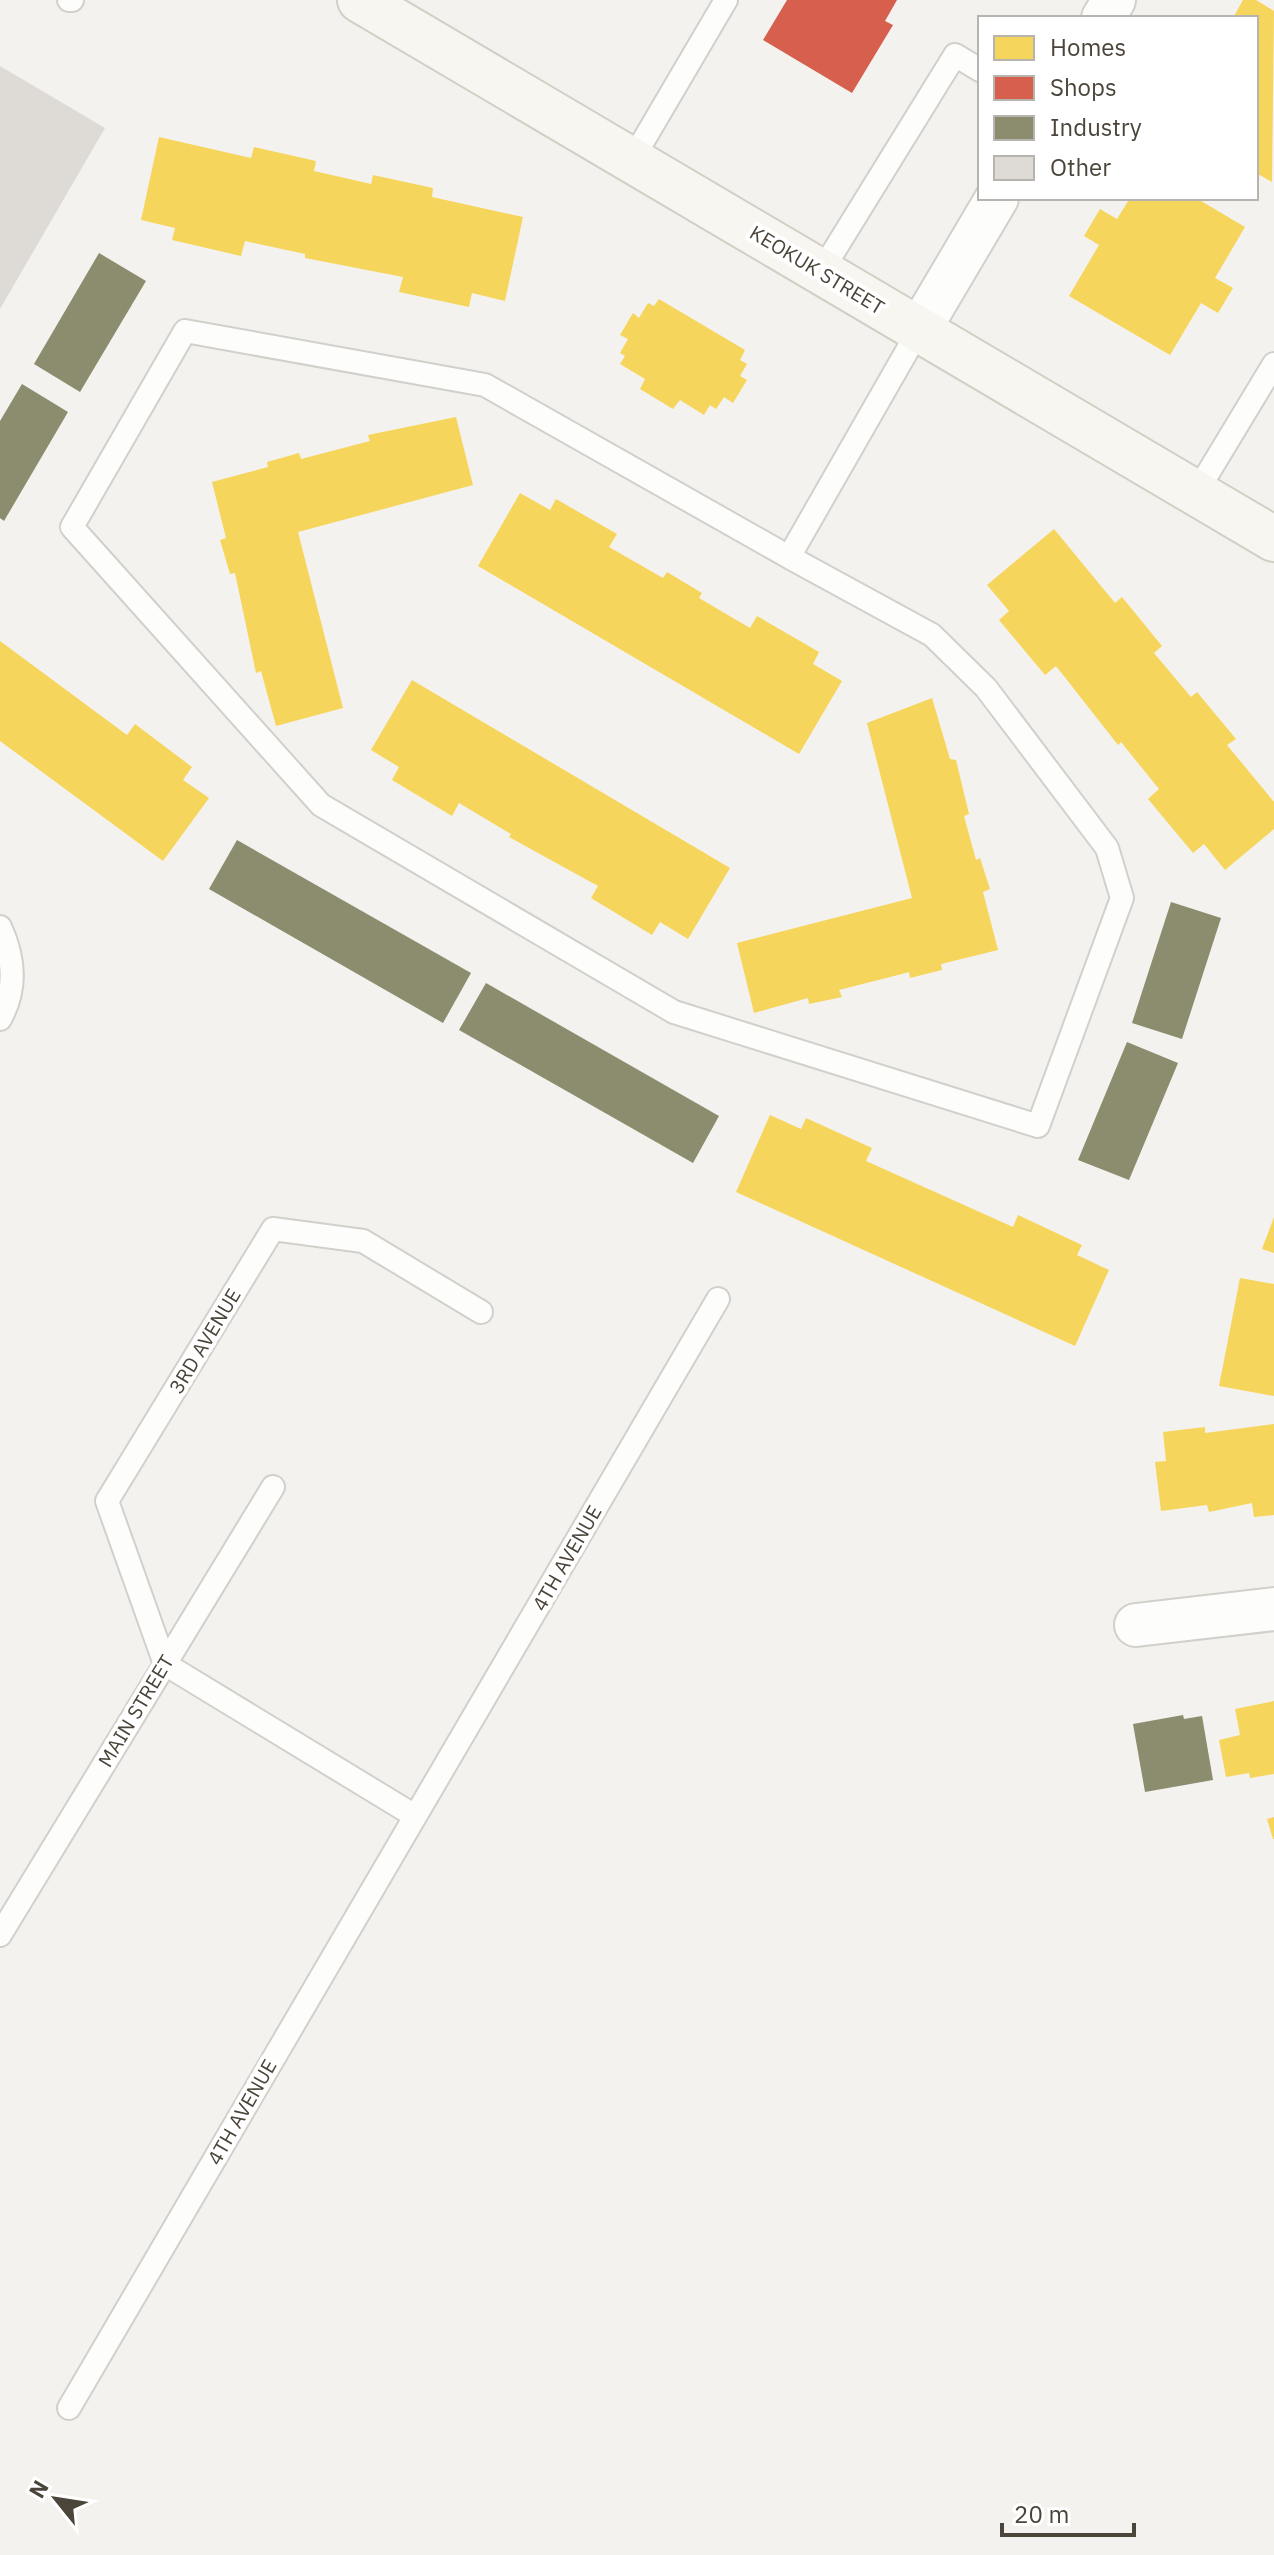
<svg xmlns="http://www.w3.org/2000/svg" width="1274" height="2555" font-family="'IBM Plex Sans',sans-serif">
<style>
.homes{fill:#f6d55c}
.shops{fill:#d6604d}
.industry{fill:#8c8c6e}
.building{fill:#dedbd6}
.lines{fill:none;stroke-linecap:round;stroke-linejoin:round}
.lane-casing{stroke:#d2d0cb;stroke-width:26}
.street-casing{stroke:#d2d0cb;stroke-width:46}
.secondary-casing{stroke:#d3cfc5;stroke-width:48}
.lane{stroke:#fdfdfc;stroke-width:22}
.street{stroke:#fdfdfc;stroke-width:42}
.secondary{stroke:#f7f6f1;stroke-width:44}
.labels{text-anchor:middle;stroke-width:8;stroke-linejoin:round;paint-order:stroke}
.street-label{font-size:20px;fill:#4b4439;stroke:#fff}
</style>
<rect width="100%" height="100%" fill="#f4f2ee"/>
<g class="homes">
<polygon points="1243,0 1256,0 1274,11 1272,182 1256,173 1256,18 1233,18"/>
<polygon points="159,137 251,158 254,147 316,161 314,171 371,184 373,175 433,188 432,197 523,217 505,301 472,293 469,307 399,292 403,277 305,258 305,254 245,241 241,256 172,240 175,228 141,220"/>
<polygon points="1130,198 1196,198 1245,227 1215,278 1233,288 1218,313 1201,303 1170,355 1069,296 1099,245 1084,236 1100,209 1117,219"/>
<polygon points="659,299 745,350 740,360 747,364 740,376 747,380 733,403 724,397 716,409 710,405 704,415 680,400 673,409 640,389 645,379 620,364 625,356 620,353 628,339 620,335 633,313 639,318 648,303 654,306"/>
<polygon points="456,417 473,485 298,532 343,708 276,726 261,671 256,673 235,573 230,574 220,540 226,538 212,482 268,467 267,462 299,453 301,459 370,441 368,435"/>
<polygon points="520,493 550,510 556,499 617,534 609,547 663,578 667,572 702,593 699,598 750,628 757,616 819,652 813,664 842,681 799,754 478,566"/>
<polygon points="1054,529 1115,603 1122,597 1162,646 1154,653 1191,697 1197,692 1236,739 1227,745 1274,802 1274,829 1225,870 1204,844 1193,853 1148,799 1159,789 1121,742 1118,745 1056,666 1045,675 999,620 1009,611 987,585"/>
<polygon points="0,641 127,735 135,724 192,767 183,780 209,798 163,861 0,741"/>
<polygon points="412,680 730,868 688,939 660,922 652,935 591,898 598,886 509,837 511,834 459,803 452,816 392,780 399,767 371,750"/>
<polygon points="932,698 950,759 956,760 969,814 964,816 976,860 980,858 990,889 983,892 998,950 941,964 942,970 910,978 909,972 902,974 839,990 842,997 809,1004 808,998 754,1013 737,943 912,898 867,723"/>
<polygon points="770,1115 801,1129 806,1118 872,1148 866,1161 1013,1227 1018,1215 1082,1245 1077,1255 1109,1270 1075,1346 736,1192"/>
<polygon points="1274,1217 1274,1253 1262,1249"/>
<polygon points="1240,1278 1274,1284 1274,1396 1219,1386"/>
<polygon points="1274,1424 1274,1515 1254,1517 1252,1503 1209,1512 1207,1505 1161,1511 1155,1462 1166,1461 1163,1432 1205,1427 1205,1433"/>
<polygon points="1274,1701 1274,1774 1250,1778 1249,1773 1226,1777 1219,1740 1240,1735 1235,1709"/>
<polygon points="1274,1817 1274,1839 1273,1839 1267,1819"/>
</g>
<polygon class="shops" points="787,0 897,0 885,21 893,25 852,93 763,40"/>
<g class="industry">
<polygon points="99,253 146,281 80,392 34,364"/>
<polygon points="22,384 68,412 4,521 0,518 0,421"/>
<polygon points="237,840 471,973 443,1023 209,889"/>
<polygon points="1171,902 1221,918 1182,1039 1132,1023"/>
<polygon points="486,983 719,1116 693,1163 459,1030"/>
<polygon points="1127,1042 1178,1063 1129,1180 1078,1160"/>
<polygon points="1183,1715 1184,1719 1202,1716 1213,1780 1145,1792 1133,1724"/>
</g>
<polygon class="building" points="0,66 105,128 0,309"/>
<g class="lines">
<defs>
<g id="lane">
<polyline points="69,0 72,0"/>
<polyline points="632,160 726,0"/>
<polyline points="821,272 955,55 980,70"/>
<polyline points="1196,493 1274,364"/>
<polyline points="789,557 932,635 986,688 1107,848 1122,898 1038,1126 674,1012 321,805 72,527 185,331 485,385 789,557 919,330"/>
<path d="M0 927C14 957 17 989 0 1019"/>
<polyline points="415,1816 165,1664 107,1501 273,1229 363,1241 481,1312"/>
<polyline points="0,1935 273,1487"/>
<polyline points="69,2408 718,1299"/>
</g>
<g id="street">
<polyline points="1103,18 1114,0"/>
<polyline points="919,330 997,198"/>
<polyline points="1136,1625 1274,1609"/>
</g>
<polyline id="secondary" points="360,0 1274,539"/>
</defs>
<use href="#lane" class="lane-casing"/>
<use href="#street" class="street-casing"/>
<use href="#secondary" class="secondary-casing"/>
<use href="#lane" class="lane"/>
<use href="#street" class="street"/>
<use href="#secondary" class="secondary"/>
</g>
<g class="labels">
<g class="street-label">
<text transform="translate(817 270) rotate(31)" y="7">KEOKUK STREET</text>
<text transform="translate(205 1341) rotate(-59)" y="7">3RD AVENUE</text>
<text transform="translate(567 1558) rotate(-60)" y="7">4TH AVENUE</text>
<text transform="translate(136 1711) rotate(-59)" y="7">MAIN STREET</text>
<text transform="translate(242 2112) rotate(-60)" y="7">4TH AVENUE</text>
</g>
</g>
<rect x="978" y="16" width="280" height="184" fill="#ffffff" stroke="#b7b4b0" stroke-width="2"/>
<rect x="994" y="36" width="40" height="24" fill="#f6d55c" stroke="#b7b4b0" stroke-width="2"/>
<text x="1050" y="56" font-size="24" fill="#4b4439">Homes</text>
<rect x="994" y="76" width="40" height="24" fill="#d6604d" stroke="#b7b4b0" stroke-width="2"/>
<text x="1050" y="96" font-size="24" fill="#4b4439">Shops</text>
<rect x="994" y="116" width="40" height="24" fill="#8c8c6e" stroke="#b7b4b0" stroke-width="2"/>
<text x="1050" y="136" font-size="24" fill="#4b4439">Industry</text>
<rect x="994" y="156" width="40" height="24" fill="#dedbd6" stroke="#b7b4b0" stroke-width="2"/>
<text x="1050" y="176" font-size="24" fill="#4b4439">Other</text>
<g transform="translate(56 2499) rotate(300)" stroke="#ffffff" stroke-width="6" paint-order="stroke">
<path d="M0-6L14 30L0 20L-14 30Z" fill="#4b4439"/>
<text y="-12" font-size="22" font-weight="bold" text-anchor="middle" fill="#4b4439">N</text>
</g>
<path d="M1002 2523v12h132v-12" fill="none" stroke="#4b4439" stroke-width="4"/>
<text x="1014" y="2523" font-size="24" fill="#4b4439" stroke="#ffffff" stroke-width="6" paint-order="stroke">20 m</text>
</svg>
